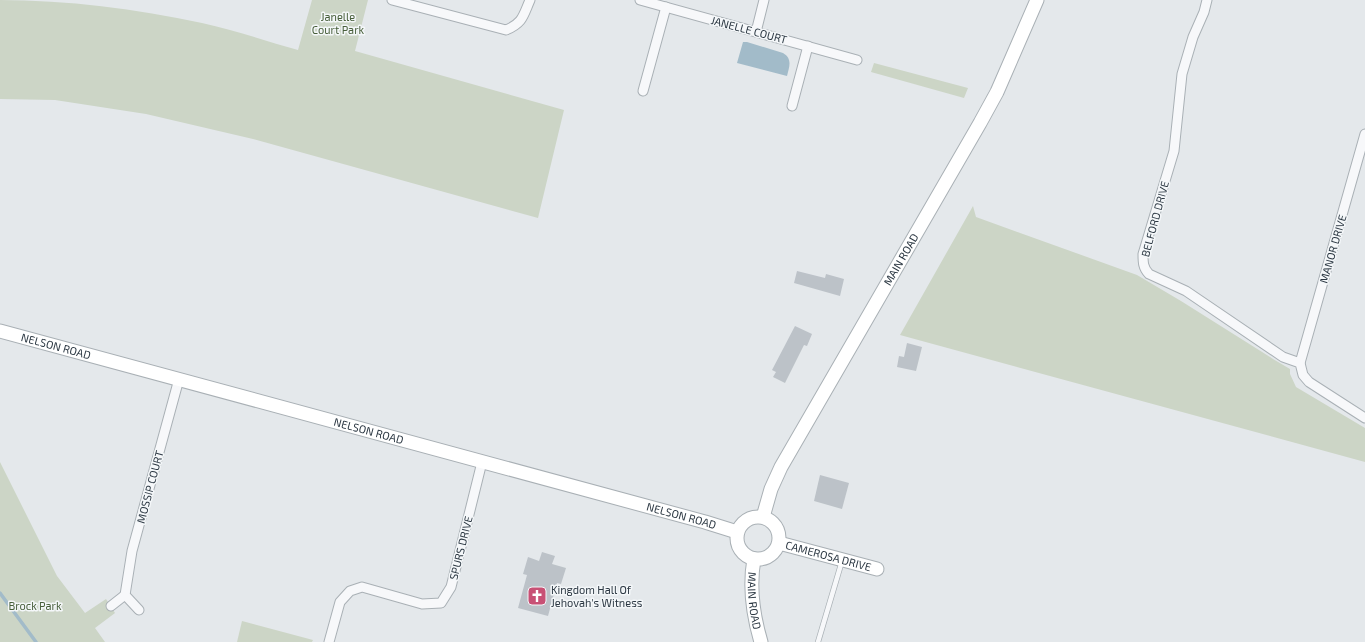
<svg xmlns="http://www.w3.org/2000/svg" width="1365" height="642" font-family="'Exo 2',sans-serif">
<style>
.green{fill:#ccd5c6}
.water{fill:#a2bbc9}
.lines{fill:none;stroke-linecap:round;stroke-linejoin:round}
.stream{stroke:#a2bbc9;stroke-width:3.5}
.building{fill:#bcc2c8}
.lane-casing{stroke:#a9b0b5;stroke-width:6}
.street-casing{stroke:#a9b0b5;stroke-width:11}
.secondary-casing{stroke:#a9b0b5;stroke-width:15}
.lane{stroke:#f7f8fa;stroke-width:4.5}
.street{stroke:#f7f8fa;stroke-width:9}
.secondary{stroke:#fff;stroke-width:13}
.labels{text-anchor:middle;stroke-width:3;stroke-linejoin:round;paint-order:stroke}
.park-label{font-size:11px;fill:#475e3a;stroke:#f4f7f9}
.street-label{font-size:11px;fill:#2c3843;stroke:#f4f7f9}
.poi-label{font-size:11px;fill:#2c3843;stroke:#f4f7f9;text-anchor:start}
</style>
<rect width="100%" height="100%" fill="#e4e8eb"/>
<g class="green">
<path d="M0 0C67 0 136 9 202 23 234 30 266 41 298 50L312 0H368L355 51 564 110 538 218 253 139 146 114 55 100 0 99Z"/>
<polygon points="874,63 968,88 964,98 871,72"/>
<polygon points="973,206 976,217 1137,275 1181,301 1273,359 1290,369 1290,374 1296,387 1365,428 1365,462 900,335"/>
<polygon points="0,462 57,576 85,613 106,599 115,613 95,628 105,642 0,642"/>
<polygon points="242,621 313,640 312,642 237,642"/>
</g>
<path class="water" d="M743 42H747L783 53C793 59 789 67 787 76L737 63Z"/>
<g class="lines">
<polyline class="stream" points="0,593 36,642"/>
</g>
<g class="building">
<polygon points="797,271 825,278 826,274 844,279 840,296 794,283"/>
<polygon points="795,326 812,334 807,346 804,345 785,383 773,377 776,372 772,370"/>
<polygon points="907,343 922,347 916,371 897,367 899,356 904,357"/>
<polygon points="820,475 849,483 842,509 814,501"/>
<polygon points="542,552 555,556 552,564 566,568 561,584 557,583 548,616 518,608 527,575 523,574 528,557 539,561"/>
</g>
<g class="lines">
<defs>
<polyline id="lane" points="818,642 842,561"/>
<g id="street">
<path d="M392 0 506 30C523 23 523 16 530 0"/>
<polyline points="640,0 857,60"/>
<path d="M1207 0 1204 12 1193 37 1182 74 1174 151 1143 254C1143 262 1143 268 1149 274L1186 291 1283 357 1300 363 1303 375 1309 382 1365 418"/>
<polyline points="756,32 764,0"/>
<polyline points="643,91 666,7"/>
<polyline points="792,106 808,46"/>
<polyline points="1300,363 1365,134"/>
<polyline points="111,606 125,595"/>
<polyline points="139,610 125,595 132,551 179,379"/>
<polyline points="329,642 340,602 350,591 362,587 422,604 441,603 451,587 482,462"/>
</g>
<g id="secondary">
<path id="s1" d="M0 331 705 522 737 532"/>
<circle cx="758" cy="538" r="21"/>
<path id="s2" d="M763 517 771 489 781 467 980 123 997 92 1037 0"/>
<path id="s3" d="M779 543 877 569"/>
<path id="s4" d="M754 559C749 587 753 615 761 642"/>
</g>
</defs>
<use href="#lane" class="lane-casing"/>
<use href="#street" class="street-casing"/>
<use href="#secondary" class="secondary-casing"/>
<use href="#lane" class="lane"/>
<use href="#street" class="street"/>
<use href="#secondary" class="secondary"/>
</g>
<defs>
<symbol id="church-square" viewBox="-11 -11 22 22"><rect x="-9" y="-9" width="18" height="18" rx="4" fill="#c85175" stroke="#f4f7f9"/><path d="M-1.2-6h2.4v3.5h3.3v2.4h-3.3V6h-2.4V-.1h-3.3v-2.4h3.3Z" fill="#fff"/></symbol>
</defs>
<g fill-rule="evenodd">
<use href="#church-square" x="526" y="585" width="22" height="22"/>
</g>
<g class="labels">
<g class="park-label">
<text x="338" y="21">Janelle<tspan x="338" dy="13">Court Park</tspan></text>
<text x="35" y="610">Brock Park</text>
</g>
<g class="street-label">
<text transform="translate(749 30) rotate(15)" y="4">JANELLE COURT</text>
<text transform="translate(1155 219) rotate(-75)" y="4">BELFORD DRIVE</text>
<text transform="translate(1333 249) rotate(-74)" y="4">MANOR DRIVE</text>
<text dy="4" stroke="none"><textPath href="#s2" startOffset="293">MAIN ROAD</textPath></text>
<text dy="4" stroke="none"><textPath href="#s1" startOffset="58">NELSON ROAD</textPath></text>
<text dy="4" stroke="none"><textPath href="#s1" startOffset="382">NELSON ROAD</textPath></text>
<text transform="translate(150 487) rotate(-75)" y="4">MOSSIP COURT</text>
<text dy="4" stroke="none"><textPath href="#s1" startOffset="706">NELSON ROAD</textPath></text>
<text transform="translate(461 548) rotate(-76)" y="4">SPURS DRIVE</text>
<text dy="4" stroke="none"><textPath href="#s3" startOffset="51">CAMEROSA DRIVE</textPath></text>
<text dy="4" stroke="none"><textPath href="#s4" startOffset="42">MAIN ROAD</textPath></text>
</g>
<g class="poi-label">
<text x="551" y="594">Kingdom Hall Of<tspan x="551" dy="13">Jehovah's Witness</tspan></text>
</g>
</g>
</svg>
